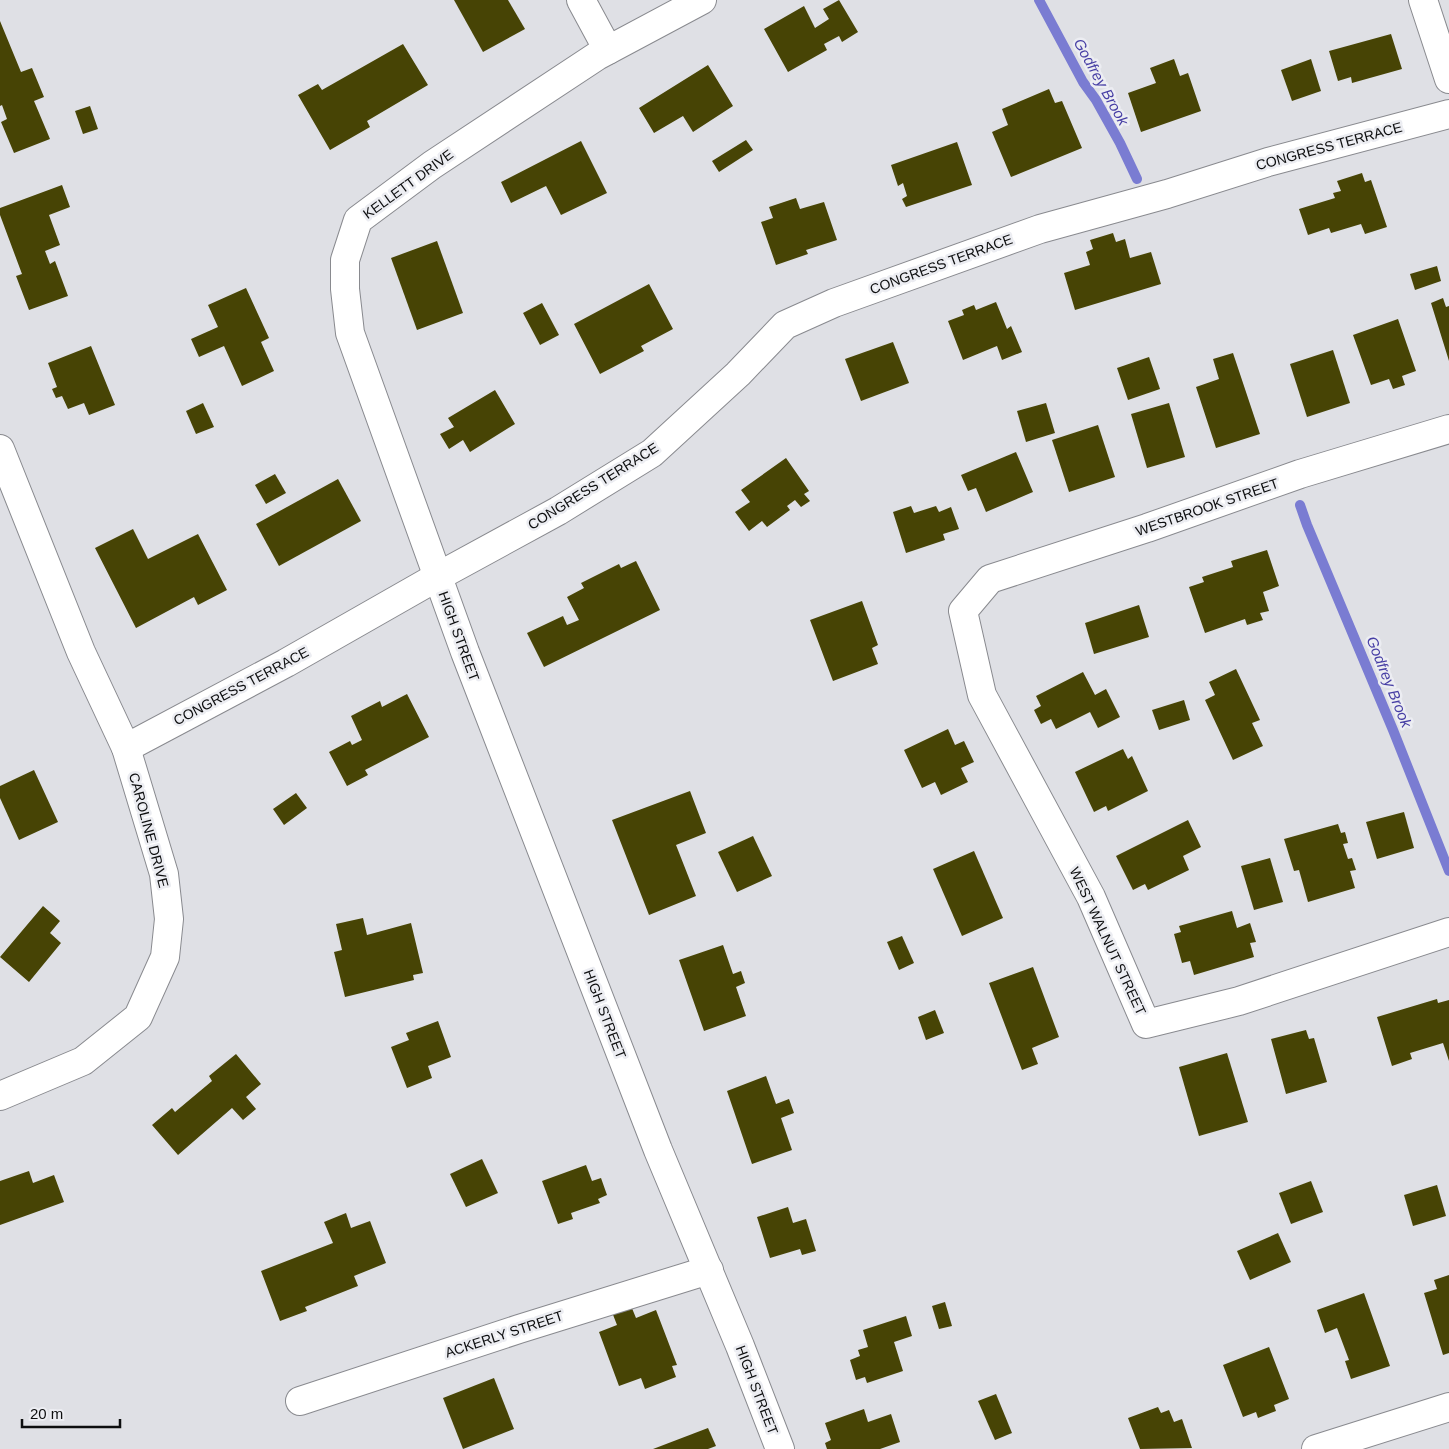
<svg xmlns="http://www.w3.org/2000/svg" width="1449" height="1449" font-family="Helvetica,sans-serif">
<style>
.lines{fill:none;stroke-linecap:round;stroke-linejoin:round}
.stream{stroke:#7a7cd2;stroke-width:10}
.building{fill:#474405}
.minor-casing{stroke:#898a8f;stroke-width:30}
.minor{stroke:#fff;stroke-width:28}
.labels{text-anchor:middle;stroke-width:5;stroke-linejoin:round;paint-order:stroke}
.street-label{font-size:14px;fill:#0d0e0f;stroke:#ecedf2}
.water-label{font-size:15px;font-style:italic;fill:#463ea4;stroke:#ecedf2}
</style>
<rect width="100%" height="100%" fill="#dfe0e5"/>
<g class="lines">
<g class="stream">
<polyline points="1039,0 1083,82 1096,100 1120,143 1137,179"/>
<polyline points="1300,505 1307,525 1393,730 1449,871"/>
</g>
</g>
<g class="building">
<polygon points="454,0 508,0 525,29 483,52"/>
<polygon points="839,0 858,32 842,42 839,36 824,44 827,50 788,72 764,29 804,6 815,28 829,19 823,9"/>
<polygon points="0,21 21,72 32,68 44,97 34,101 50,139 14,153 1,122 7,119 2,105 0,106"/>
<polygon points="1391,34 1402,69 1352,83 1351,77 1338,81 1329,51"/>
<polygon points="403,44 428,85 367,121 370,127 330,150 298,95 318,84 322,90"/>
<polygon points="1174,59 1180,76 1188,73 1201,111 1141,132 1128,93 1156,83 1150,68"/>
<polygon points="1311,59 1321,91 1292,101 1281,70"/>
<polygon points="708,65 733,106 693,132 683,116 654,133 639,108"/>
<polygon points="1049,89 1055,103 1062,101 1082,148 1011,177 992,132 1008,125 1002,109"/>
<polygon points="90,106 98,129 83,134 75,111"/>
<polygon points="746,140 753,150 719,172 712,161"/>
<polygon points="581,141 607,193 561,215 546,186 511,203 501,182"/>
<polygon points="957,142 972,185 906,207 902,199 907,196 903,183 898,186 891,165"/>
<polygon points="1362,173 1365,182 1371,180 1387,227 1365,234 1361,224 1331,233 1329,228 1308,235 1299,209 1335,198 1333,193 1341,191 1337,181"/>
<polygon points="62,185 70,207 49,215 60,245 45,251 50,264 55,261 68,296 29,310 16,276 22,274 0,215 0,208"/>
<polygon points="796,198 800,209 824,202 837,240 806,250 808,254 776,265 761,222 773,218 769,207"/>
<polygon points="1113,233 1116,242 1125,239 1130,258 1151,252 1161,284 1075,310 1064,273 1090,265 1086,252 1093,249 1090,240"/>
<polygon points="437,241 463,313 417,330 391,258"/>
<polygon points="1437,266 1441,281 1415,290 1410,274"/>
<polygon points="649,284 673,329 641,346 644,351 600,374 574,324"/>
<polygon points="246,288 269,338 261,342 274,371 242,386 224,346 199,357 191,339 218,327 208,305"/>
<polygon points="1443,298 1446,307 1449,306 1449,361 1431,303"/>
<polygon points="996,302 1007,329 1011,326 1022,352 1002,360 997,346 963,360 948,321 964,315 962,310 974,305 976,310"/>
<polygon points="542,303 559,335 540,345 523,313"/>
<polygon points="1398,319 1416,371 1402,376 1405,385 1393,389 1389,379 1371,385 1353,335"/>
<polygon points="893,342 909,383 861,401 845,359"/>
<polygon points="91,346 115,405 89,415 84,403 68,409 62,396 56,398 52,389 57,387 48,363"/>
<polygon points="1333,350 1350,403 1307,417 1290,364"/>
<polygon points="1233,353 1260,434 1216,448 1196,387 1219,379 1213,359"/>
<polygon points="1149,357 1160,389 1128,400 1117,368"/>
<polygon points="495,390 515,424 470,452 463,440 449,449 440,434 454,427 448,418"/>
<polygon points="203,403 214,427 196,434 186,411"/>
<polygon points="1046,403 1055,433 1026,442 1017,411"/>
<polygon points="1169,403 1185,457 1147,468 1131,414"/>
<polygon points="1098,425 1115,477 1069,492 1052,440"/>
<polygon points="1016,452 1033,492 986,512 976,488 968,491 961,475"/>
<polygon points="786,458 809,491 804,494 810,501 801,507 795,500 787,506 790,510 767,527 762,521 749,531 735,512 750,502 741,490"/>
<polygon points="275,474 286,493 266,504 255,485"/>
<polygon points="338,479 361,521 279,566 256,524"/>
<polygon points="911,506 914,513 936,506 939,512 951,507 959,529 943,534 945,540 906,553 893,512"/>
<polygon points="133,529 148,559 198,534 227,590 198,605 194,597 136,628 95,548"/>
<polygon points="1267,550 1279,586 1263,592 1269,611 1260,613 1263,620 1247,625 1245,619 1205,633 1189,587 1204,582 1202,577 1233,567 1231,561"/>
<polygon points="636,561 660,610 544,667 527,633 563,616 567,625 579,620 567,597 584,588 581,583 619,564 621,568"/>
<polygon points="862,601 878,645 872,648 878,664 833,681 810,620"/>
<polygon points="1139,605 1149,637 1094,654 1085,623"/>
<polygon points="1236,669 1260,720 1252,723 1263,746 1233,760 1205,700 1215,695 1209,682"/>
<polygon points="1083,672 1095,695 1106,689 1120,717 1098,728 1090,712 1056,729 1051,719 1041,724 1034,710 1041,706 1036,696"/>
<polygon points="407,694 429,737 365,770 368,775 347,786 329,752 350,741 352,745 362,740 351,716 380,701 382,707"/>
<polygon points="1184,700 1190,720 1159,730 1152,710"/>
<polygon points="948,729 955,745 964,741 974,762 961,768 968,782 941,795 935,782 922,788 904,750"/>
<polygon points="1123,749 1128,759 1132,756 1148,791 1108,811 1106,806 1094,812 1075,772"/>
<polygon points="34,770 58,822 19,840 0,798 0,786"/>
<polygon points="690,791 706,833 676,845 696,896 649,915 612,820"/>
<polygon points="296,793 307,808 284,825 273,809"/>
<polygon points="1404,812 1414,848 1377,859 1366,822"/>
<polygon points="1188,820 1201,847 1183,856 1189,870 1148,890 1145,884 1133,890 1116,856"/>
<polygon points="1338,824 1341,833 1345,832 1348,843 1343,844 1348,859 1352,858 1356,870 1350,871 1355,888 1308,902 1299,870 1294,871 1284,839"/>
<polygon points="753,836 772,876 737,892 718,852"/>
<polygon points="974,851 1003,918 962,936 933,869"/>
<polygon points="1270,858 1283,902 1254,910 1241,866"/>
<polygon points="43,906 60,921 50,933 61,943 29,982 0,957"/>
<polygon points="1232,911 1237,928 1250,923 1256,942 1250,943 1254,957 1194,975 1190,961 1182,963 1174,934 1181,932 1179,926"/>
<polygon points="363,918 367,935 411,923 423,973 413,975 414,980 345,997 334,952 342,950 336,924"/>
<polygon points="902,936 914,963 899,970 887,942"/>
<polygon points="723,945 733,974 741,971 745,983 736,987 746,1016 704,1031 679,960"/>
<polygon points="1033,967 1059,1037 1032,1048 1038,1064 1022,1070 989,983"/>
<polygon points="1437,999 1438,1003 1449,1000 1449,1061 1443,1043 1410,1053 1412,1059 1392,1066 1377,1017"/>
<polygon points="935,1010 944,1033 926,1040 918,1017"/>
<polygon points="438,1021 451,1057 428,1066 432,1078 407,1088 391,1047 409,1040 406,1033"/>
<polygon points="1306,1030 1309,1039 1314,1038 1327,1082 1286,1094 1271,1039"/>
<polygon points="1227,1053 1248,1122 1199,1136 1179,1067"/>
<polygon points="236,1054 261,1084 246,1097 256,1109 243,1120 232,1108 178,1155 152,1125 172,1108 175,1112 212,1081 209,1076"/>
<polygon points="766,1076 776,1104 789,1099 794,1113 781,1118 792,1150 752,1164 727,1091"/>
<polygon points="482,1159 498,1193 466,1207 450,1174"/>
<polygon points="586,1165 592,1181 601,1178 607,1195 598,1199 600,1203 571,1213 573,1219 558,1224 542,1181"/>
<polygon points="29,1171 33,1183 54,1175 64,1202 0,1225 0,1181"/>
<polygon points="1311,1181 1323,1212 1291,1224 1279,1193"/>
<polygon points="1437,1185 1446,1216 1413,1226 1404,1195"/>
<polygon points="788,1207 793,1223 806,1219 816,1251 802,1255 800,1249 770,1258 757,1217"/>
<polygon points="346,1213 351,1228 370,1221 386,1263 354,1276 358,1286 305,1307 307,1311 280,1321 261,1271 333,1243 324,1222"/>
<polygon points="1278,1233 1291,1262 1250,1280 1237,1251"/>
<polygon points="1449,1275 1449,1353 1443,1355 1424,1293 1437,1289 1434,1280"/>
<polygon points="1364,1293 1390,1366 1351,1379 1345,1361 1349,1360 1337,1328 1325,1333 1317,1310"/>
<polygon points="629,1301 636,1318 656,1310 677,1365 672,1366 676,1377 645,1389 641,1378 619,1386 599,1332 617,1325 610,1307"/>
<polygon points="945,1302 952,1326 939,1329 932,1306"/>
<polygon points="906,1316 912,1336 894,1342 903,1371 867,1383 865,1377 856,1380 850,1360 860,1356 858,1350 868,1347 863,1330"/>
<polygon points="1269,1347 1289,1399 1274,1405 1276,1411 1258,1418 1256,1412 1243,1417 1223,1365"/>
<polygon points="494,1378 514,1429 463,1449 443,1398"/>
<polygon points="996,1394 1012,1433 995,1440 978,1401"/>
<polygon points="1158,1407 1161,1413 1169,1410 1174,1422 1182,1419 1192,1448 1140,1449 1128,1418"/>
<polygon points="864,1409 868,1422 891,1414 900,1442 880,1449 827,1449 825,1443 831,1440 825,1423"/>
<polygon points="708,1428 716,1446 708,1449 653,1449"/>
</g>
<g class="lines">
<defs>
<g id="minor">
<polyline points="581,0 608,50"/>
<polyline points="702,0 597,56 432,165 358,220 345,260 345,289 350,333 465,652 658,1150 740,1346 780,1449"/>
<polyline points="1423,0 1449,79"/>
<polyline points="1449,429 1300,474 1147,528 990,579 963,611 982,695 1091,897 1146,1024 1239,1001 1449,932"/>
<polyline points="0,449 81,652 126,748 286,663 437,577 558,511 652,453 738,374 785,325 834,303 1040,229 1167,194 1268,162 1449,114"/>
<polyline points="0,1096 83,1061 138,1017 165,957 169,919 164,874 126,748"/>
<polyline points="300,1401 519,1329 709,1270"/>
<polyline points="1316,1449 1449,1407"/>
</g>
</defs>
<use href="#minor" class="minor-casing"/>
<use href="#minor" class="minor"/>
</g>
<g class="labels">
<g class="street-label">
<text transform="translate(1329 146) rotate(-15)" y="5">CONGRESS TERRACE</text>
<text transform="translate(408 184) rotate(-36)" y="5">KELLETT DRIVE</text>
<text transform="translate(941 264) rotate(-20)" y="5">CONGRESS TERRACE</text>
<text transform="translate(593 486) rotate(-32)" y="5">CONGRESS TERRACE</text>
<text transform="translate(1207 507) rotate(-19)" y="5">WESTBROOK STREET</text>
<text transform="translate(459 636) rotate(70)" y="5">HIGH STREET</text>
<text transform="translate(241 686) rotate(-28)" y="5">CONGRESS TERRACE</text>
<text transform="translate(149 830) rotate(75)" y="5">CAROLINE DRIVE</text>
<text transform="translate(1108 941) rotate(65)" y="5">WEST WALNUT STREET</text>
<text transform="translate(605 1014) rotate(69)" y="5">HIGH STREET</text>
<text transform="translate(504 1334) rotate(-18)" y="5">ACKERLY STREET</text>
<text transform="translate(757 1390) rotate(69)" y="5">HIGH STREET</text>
</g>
<g class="water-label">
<text transform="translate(1101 82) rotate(61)" y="5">Godfrey Brook</text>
<text transform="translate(1389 682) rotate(68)" y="5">Godfrey Brook</text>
</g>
</g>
<path d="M22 1419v8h98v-8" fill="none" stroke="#0d0e0f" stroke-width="2.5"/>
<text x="30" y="1419" font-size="15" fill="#0d0e0f" stroke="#ecedf2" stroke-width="4" paint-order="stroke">20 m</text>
</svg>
